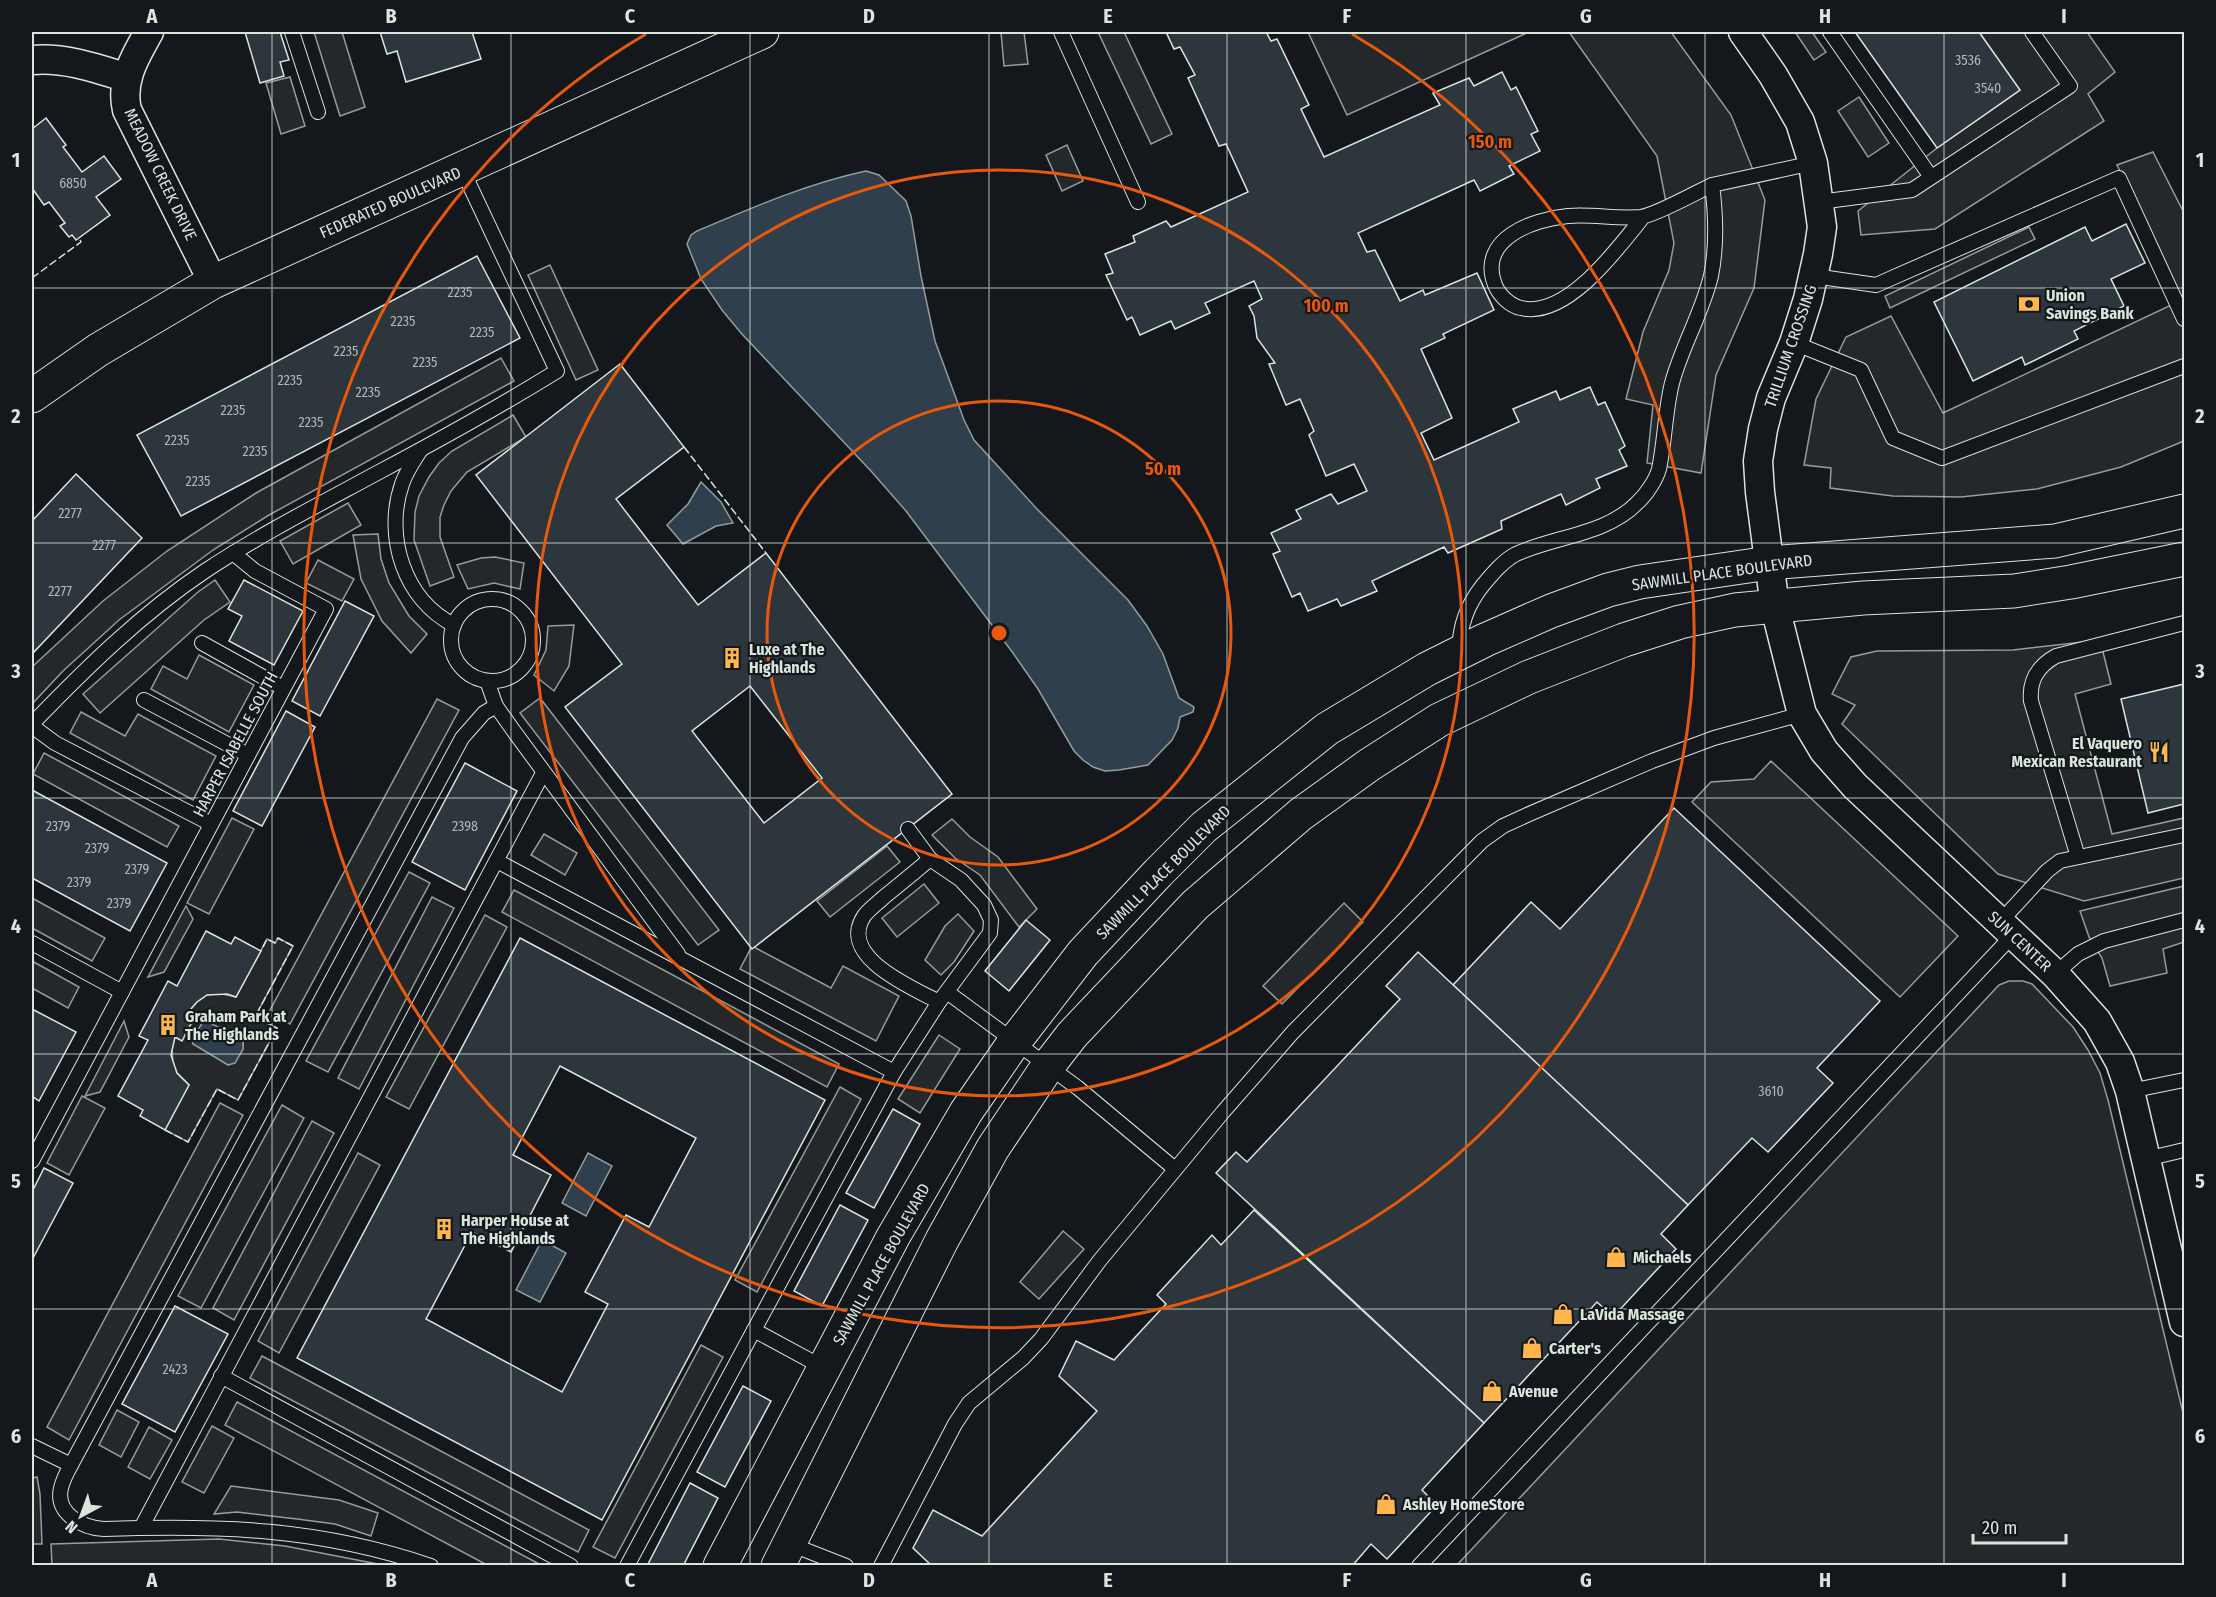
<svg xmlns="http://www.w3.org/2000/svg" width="2216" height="1597" font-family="'Fira Sans Condensed',sans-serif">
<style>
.parking{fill:#24282b;stroke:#939e99;stroke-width:1.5;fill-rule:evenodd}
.water{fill:#2f3f4d;stroke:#939e99;stroke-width:1.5}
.building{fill:#2c363c;stroke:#d8e6dc;stroke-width:1.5;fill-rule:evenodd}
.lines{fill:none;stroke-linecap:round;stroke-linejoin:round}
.lane-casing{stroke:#d8e6dc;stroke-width:16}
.street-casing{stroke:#d8e6dc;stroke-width:31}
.secondary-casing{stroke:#d8e6dc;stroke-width:35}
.lane{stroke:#14181c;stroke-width:14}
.street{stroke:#14181c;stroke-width:28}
.secondary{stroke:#14181c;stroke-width:33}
.fence{stroke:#d8e6dc;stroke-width:1.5;stroke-dasharray:8 3;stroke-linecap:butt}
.grid{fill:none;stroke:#d8e6dc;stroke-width:1.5;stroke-opacity:0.55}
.ring{fill:none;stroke:#e8590c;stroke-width:3}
.labels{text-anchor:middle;stroke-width:4.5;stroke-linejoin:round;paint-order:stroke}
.number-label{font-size:14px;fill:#adbab4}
.street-label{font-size:16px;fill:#d8e6dc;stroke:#14181c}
.poi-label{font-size:16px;font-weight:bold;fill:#d8e6dc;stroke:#14181c;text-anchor:start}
.centre{fill:#e8590c;stroke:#14181c;stroke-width:3}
.ring-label{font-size:18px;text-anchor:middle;font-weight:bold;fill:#e8590c;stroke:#14181c;stroke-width:4.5;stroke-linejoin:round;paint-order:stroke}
.neatline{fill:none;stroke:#d8e6dc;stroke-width:2}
.grid-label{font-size:20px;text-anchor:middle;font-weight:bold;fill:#d8e6dc}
</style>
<rect width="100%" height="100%" fill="#14181c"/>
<g class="parking">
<polygon points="314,32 342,32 365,107 340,116"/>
<polygon points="1001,32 1024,32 1028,64 1004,66"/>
<polygon points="1098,32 1124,32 1172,134 1151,144"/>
<polygon points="1308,32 1529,32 1347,115"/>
<polygon points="1569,32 1671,32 1731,115 1765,200 1754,288 1716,375 1701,473 1647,463 1653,405 1626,399 1643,332 1669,270 1674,243 1657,156"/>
<polygon points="1795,32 1812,32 1826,52 1814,60"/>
<polygon points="1979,32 2087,32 2115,72 2088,94 2104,121 1935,229 1861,235 1858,211 1937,148 2020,90"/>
<polygon points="290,77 305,126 281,134 266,83"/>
<polygon points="1859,97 1889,143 1868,157 1838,111"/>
<polygon points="1067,145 1083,181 1062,191 1046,155"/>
<polygon points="2153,152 2184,213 2184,441 2121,467 2037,489 1961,497 1893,496 1830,488 1831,468 1804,465 1816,399 1846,337 1891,316 1943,413 2182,300 2117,165"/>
<polygon points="2029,227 2035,239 1890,308 1885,296"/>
<polygon points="550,265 598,370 576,380 528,275"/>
<polygon points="501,358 514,381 269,515 213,550 119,620 63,671 32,704 32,667 103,601 167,551 256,493"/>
<polygon points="513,415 526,437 467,472 451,491 444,505 440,517 440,537 454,577 430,586 414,540 415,512 419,496 429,477 439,463 452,451"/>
<polygon points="348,503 361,525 293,564 280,541"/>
<polygon points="378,534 381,559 389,583 409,616 427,634 411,653 382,621 361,579 353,535"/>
<polygon points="495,557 524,563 520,589 494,583 468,589 457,565 481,558"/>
<polygon points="318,560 354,579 342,601 306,583"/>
<polygon points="215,580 230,602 204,620 100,713 83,694 198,592"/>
<polygon points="574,625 569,666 554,691 534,675 546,650 548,626"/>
<polygon points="2100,640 2111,684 2075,694 2112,834 2184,818 2184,878 2084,901 1998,874 1842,724 1855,705 1832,694 1851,657 1877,651 2013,650"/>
<polygon points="199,655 254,685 229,732 151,689 163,666 187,679"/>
<polygon points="540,698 719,930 698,945 520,713"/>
<polygon points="437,699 459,710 290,1024 269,1012"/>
<polygon points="81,712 125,736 138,714 216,756 193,800 70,733"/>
<polygon points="44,753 179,826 167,847 33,774"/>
<polygon points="1771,761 1958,936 1900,997 1692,802 1711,782 1754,779"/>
<polygon points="232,818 254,829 209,914 187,903"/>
<polygon points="952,819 970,837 998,857 1037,909 1019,927 980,875 955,858 932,835"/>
<polygon points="544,834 577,853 565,875 531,855"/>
<polygon points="887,846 900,862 830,917 817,901"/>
<polygon points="409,872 430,883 328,1072 306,1061"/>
<polygon points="924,884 939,903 897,937 882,918"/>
<polygon points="2184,886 2184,942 2163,949 2167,973 2110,986 2102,958 2089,937 2080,911"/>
<polygon points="514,890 839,1064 827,1087 502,912"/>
<polygon points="432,897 454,908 359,1089 338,1078"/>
<polygon points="32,898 105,938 92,961 32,928"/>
<polygon points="1344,903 1363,922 1282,1004 1263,986"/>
<polygon points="186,906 193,919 164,972 148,977"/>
<polygon points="958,914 974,931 954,962 941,975 925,960 945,926"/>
<polygon points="485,915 507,927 409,1109 386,1097"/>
<path d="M278 938 293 946 255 1017 277 1028 238 1100 217 1089 188 1142 165 1130 189 1085 177 1073 173 1065 172 1046 175 1037 182 1040 196 1015 189 1011 197 1002 207 995 217 993 236 997 267 939 275 943ZM203 1022H209L243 1042V1049L235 1062 228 1065 193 1043V1039Z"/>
<polygon points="752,946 831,988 843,966 899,996 876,1041 740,969"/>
<polygon points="32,961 79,987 68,1008 32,988"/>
<polygon points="2009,981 2023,981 2032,984 2073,1027 2088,1050 2100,1073 2108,1100 2184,1417 2184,1565 1457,1565 1999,985"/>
<polygon points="124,1021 129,1037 100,1092 85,1096"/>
<polygon points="939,1035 960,1049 920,1113 898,1099"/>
<polygon points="840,1087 861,1099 757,1292 735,1280"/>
<polygon points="82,1096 105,1108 69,1175 47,1163"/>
<polygon points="220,1103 243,1115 69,1440 47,1427"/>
<polygon points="282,1105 304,1118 201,1308 178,1296"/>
<polygon points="312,1121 334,1133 234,1320 213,1308"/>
<polygon points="358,1153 380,1165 279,1353 258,1341"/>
<polygon points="1063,1231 1084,1249 1039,1299 1020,1282"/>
<polygon points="701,1345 723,1357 615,1558 593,1547"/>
<polygon points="262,1356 589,1530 578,1552 250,1378"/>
<polygon points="237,1402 541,1565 487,1565 225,1425"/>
<polygon points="117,1410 139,1422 121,1457 99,1445"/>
<polygon points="212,1426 234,1438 204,1493 182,1482"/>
<polygon points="149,1427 172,1440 150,1479 128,1467"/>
<polygon points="37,1477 40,1494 42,1544 32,1544 32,1478"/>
<polygon points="231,1486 339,1500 378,1513 371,1536 335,1524 297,1519 237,1512 214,1514"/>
<polygon points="219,1539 285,1546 383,1565 52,1565 51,1544"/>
</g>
<g class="water">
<path d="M866 171 879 175 906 201 911 216 921 276 935 341 964 420 974 440 1037 509 1128 600 1147 626 1163 654 1179 698 1194 707 1193 712 1180 717 1178 728 1172 740 1148 765 1119 770 1105 771 1093 767 1083 760 1074 751 1038 689 1013 653 906 511 871 471 741 333 722 310 701 279 687 244 691 235 697 231C751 208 809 183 866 171Z"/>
<polygon points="701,482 721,502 733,523 716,526 683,544 667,525 688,504"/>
<polygon points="203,1022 209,1022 243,1042 243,1049 235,1063 228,1065 193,1044 193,1037"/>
<polygon points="588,1153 612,1166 586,1216 562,1203"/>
<polygon points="542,1240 566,1253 540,1302 516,1290"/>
</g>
<g class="building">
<polygon points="245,32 280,32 289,60 280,62 284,76 260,83"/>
<polygon points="380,32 472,32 481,59 406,82 397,51 387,54"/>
<polygon points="1166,32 1266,32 1271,41 1277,39 1309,105 1301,109 1324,157 1440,105 1433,93 1469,78 1474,86 1502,72 1511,90 1516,87 1538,131 1531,134 1540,151 1509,166 1514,174 1480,191 1474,180 1358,233 1367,252 1375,250 1400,301 1423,290 1425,295 1477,273 1494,310 1443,334 1445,338 1421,349 1452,418 1421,433 1434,460 1519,422 1513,409 1556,391 1560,400 1590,387 1598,405 1605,402 1625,446 1619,450 1627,466 1596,479 1600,488 1566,505 1561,494 1501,521 1502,529 1448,553 1444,547 1372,581 1377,591 1341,606 1337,599 1308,611 1300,593 1292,597 1273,554 1280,551 1271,533 1301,519 1296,510 1331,494 1338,504 1367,491 1354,464 1326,476 1309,435 1314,431 1300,399 1286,405 1269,364 1275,363 1257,338 1254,316 1249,306 1262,299 1254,281 1205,303 1210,313 1175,329 1171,321 1140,335 1132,317 1127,320 1106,275 1113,273 1105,254 1135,242 1133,236 1166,221 1171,227 1248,192 1226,144 1219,146 1188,78 1195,75 1180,47 1174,49"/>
<polygon points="1855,32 1979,32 2020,90 1937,148"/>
<polygon points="46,118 66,145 63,147 82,172 104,156 121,179 96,197 110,215 76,240 72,235 69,237 60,226 65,223 49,202 44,205 32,188 32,129"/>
<polygon points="2126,224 2145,263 2111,279 2124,306 2074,331 2078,339 2025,365 2022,357 1973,381 1934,302 2085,227 2092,241"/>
<polygon points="477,256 520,338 181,516 137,435"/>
<path d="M620 364 684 447 616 499 698 605 766 553 952 794 752 949 565 707 622 664 476 475ZM750 686 822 778 764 823 692 731Z"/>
<polygon points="76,474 142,538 32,654 32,521"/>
<polygon points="244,580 303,611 274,665 229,641 242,616 228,609"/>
<polygon points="345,601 374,616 320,716 292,701"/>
<polygon points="2184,684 2184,804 2148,813 2121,699"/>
<polygon points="286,711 315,727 262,826 233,811"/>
<polygon points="465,763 517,791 465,890 412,862"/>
<polygon points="32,790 167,863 130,931 32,878"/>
<polygon points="1674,808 1880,1001 1817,1068 1833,1083 1768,1152 1752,1138 1688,1205 1453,985 1531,902 1560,929"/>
<polygon points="1026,920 1050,940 1009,991 985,971"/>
<polygon points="206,931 231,944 235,937 261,951 236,997 227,994 207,995 197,1002 189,1011 196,1014 182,1041 175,1037 171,1055 177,1073 189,1085 165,1130 140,1116 143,1110 118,1096 148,1040 139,1036 168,981 177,986"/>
<path d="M520 938 825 1100 602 1520 297 1358ZM560 1066 696 1138 649 1227 626 1215 585 1292 608 1304 562 1392 426 1319 472 1232 511 1252 551 1175 513 1155Z"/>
<polygon points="1418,952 1688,1205 1661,1234 1676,1249 1613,1317 1597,1302 1484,1423 1216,1173 1236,1152 1247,1162 1400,999 1386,986"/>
<polygon points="32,1009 76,1032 39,1101 32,1096"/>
<polygon points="893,1109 920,1124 874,1208 846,1193"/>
<polygon points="44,1168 73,1183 32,1260 32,1192"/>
<polygon points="840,1205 868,1220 822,1306 794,1291"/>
<polygon points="1254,1210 1484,1423 1422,1490 1437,1505 1387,1559 1371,1544 1352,1566 932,1566 913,1548 933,1510 982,1536 1097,1411 1059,1376 1076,1341 1114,1360 1166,1304 1157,1295 1212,1235 1221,1245"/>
<polygon points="175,1306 228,1334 175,1432 122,1404"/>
<polygon points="743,1386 771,1401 725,1487 697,1472"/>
<polygon points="690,1483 718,1498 683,1566 647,1566"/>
</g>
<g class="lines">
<defs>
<g id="lane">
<polyline points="292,32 318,112"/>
<polyline points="1061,32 1138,202"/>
<polyline points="1830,32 1931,177"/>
<polyline points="1819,202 1912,190 2070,86 2032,32"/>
<path d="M1643 217C1618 248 1567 319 1521 308 1510 306 1499 295 1495 285 1477 239 1533 219 1568 216 1592 214 1617 219 1641 217 1656 215 1697 192 1712 185"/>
<polyline points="1814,276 1876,285 2119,178 2184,319"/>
<polyline points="1794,343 1861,370 1893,438 1942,458 2184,366"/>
<path d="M420 451C413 462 406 472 402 484 384 536 404 600 454 625"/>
<circle cx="492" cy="640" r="41"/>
<polyline points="202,643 283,688"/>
<path d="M1459 651C1460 625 1467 605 1483 585 1493 573 1503 561 1516 554 1555 536 1606 535 1637 503 1646 495 1656 480 1659 469 1665 441 1665 411 1672 383 1682 346 1702 313 1711 276 1717 246 1716 215 1712 185L1813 163"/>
<polyline points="487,681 496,706 513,730 678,954"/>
<polyline points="144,700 248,755"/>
<path d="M32 724C85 669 141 614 205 571 261 534 320 504 379 472 439 440 499 407 557 371L462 169"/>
<polyline points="32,726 55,743 211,824"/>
<path d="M2078 857 2031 701C2029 680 2038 666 2056 656L2184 623"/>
<path d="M930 859C915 872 900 884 884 897 878 903 869 909 864 916 837 957 913 988 939 1002"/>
<polyline points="497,861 894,1072"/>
<polyline points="2000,922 2047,871 2060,861 2184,835"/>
<polyline points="32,943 122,992"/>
<polyline points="2055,974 2078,954 2104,941 2184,920"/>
<polyline points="947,992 1078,1088 1175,1169"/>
<polyline points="2130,1091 2184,1080"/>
<polyline points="2146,1159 2184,1150"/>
<polyline points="32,1161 326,609 255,571 233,553"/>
<polyline points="754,1330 894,1072 939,1002 990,933 991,920 984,905 961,880 930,859 908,829"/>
<polyline points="221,1376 571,1566"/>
<polyline points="32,1446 71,1465"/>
<polyline points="141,1528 543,773"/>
<polyline points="790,1544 846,1566"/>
<path d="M431 1566C320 1528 220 1525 104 1529 83 1528 55 1514 61 1488 63 1480 67 1472 71 1465L462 738 484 713 496 706"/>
<polyline points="627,1566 754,1330 824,1368"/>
<polyline points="881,1566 955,1424 969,1403 1023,1358 1041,1339 1100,1260 1223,1112 1293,1032 1482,841 1503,826 1527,815 1652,761 1714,738 1802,714"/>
<polyline points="1419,1566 2013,935"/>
</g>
<g id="street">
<path d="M149 32C135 57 120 81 127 110L213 282"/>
<polyline points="1743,32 1773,75 1800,122 1813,163 1822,227 1818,254 1808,299 1794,343 1771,398 1763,429 1758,461 1760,492 1775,607 1802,714 1824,751 1855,786 2055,974 2097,1021 2120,1062 2130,1091 2184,1322"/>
<path d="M32 60C64 57 96 68 127 78"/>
</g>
<g id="secondary">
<polyline points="32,396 98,350 213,282 762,32"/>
<polyline points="720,1566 893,1237 966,1112 1015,1041 1083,953 1158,873 1204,827 1327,729 1427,669 1485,640 1551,611 1608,590 1640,582 1769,563 2055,541 2184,511"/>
<polyline points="778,1566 942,1240 993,1148 1048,1066 1072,1035 1195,905 1301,814 1369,765 1439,720 1529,677 1624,640 1680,622 1735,610 1863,598 2014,591 2071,582 2184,559"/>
</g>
</defs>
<use href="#lane" class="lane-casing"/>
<use href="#street" class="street-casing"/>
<use href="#secondary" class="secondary-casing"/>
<use href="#lane" class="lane"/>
<use href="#street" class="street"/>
<use href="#secondary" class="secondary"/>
<g class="fence">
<polyline points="32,278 81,242 79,238"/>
<polyline points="684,447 766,553"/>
<polyline points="165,1130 188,1142 217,1089 238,1100 277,1028 255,1017 293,946 278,938 275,943 267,939 261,951"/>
</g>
</g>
<path class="grid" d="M272 32V1566M511 32V1566M750 32V1566M989 32V1566M1227 32V1566M1466 32V1566M1705 32V1566M1944 32V1566M32 288H2184M32 543H2184M32 798H2184M32 1054H2184M32 1309H2184"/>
<g class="ring">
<circle cx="999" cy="633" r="232"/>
<circle cx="999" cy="633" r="463"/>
<path d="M1352 34A695 695 0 1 1 646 34"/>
</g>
<defs>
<symbol id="bank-bare" viewBox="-9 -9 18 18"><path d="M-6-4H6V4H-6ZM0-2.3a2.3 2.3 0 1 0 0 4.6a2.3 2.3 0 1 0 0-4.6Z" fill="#ffb74d" stroke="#14181c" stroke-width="2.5" paint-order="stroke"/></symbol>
<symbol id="building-bare" viewBox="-9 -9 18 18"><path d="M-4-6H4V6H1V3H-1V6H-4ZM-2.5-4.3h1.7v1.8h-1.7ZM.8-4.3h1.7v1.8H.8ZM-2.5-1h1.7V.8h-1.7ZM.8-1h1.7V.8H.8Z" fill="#ffb74d" stroke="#14181c" stroke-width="2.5" paint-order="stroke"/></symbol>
<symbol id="restaurant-bare" viewBox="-9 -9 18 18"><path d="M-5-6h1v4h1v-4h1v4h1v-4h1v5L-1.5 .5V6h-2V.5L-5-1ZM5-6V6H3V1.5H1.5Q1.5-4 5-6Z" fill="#ffb74d" stroke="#14181c" stroke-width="2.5" paint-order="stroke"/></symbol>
<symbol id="shop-bare" viewBox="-9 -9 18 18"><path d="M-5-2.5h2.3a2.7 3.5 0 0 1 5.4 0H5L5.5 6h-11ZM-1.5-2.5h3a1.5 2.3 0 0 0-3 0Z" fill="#ffb74d" stroke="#14181c" stroke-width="2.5" paint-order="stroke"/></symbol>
</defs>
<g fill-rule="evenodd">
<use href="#bank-bare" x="2014" y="289" width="30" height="30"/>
<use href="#building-bare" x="717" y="643" width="30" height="30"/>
<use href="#restaurant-bare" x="2144" y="737" width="30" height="30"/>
<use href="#building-bare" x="153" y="1010" width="30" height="30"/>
<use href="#building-bare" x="429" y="1214" width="30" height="30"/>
<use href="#shop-bare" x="1601" y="1242" width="30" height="30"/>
<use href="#shop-bare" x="1548" y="1299" width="30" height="30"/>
<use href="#shop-bare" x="1517" y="1333" width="30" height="30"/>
<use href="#shop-bare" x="1477" y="1376" width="30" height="30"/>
<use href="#shop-bare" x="1371" y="1489" width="30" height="30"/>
</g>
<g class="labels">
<g class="number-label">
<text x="1968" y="65">3536</text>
<text x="1988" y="93">3540</text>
<text x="73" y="188">6850</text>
<text x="460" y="297">2235</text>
<text x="403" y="326">2235</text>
<text x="482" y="337">2235</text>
<text x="346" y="356">2235</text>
<text x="425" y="367">2235</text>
<text x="290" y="385">2235</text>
<text x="368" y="397">2235</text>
<text x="233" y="415">2235</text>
<text x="311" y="427">2235</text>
<text x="177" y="445">2235</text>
<text x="255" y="456">2235</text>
<text x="198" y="486">2235</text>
<text x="70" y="518">2277</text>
<text x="104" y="550">2277</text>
<text x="60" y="596">2277</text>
<text x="58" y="831">2379</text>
<text x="465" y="831">2398</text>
<text x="97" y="853">2379</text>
<text x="137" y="874">2379</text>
<text x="79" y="887">2379</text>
<text x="119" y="908">2379</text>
<text x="1771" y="1096">3610</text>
<text x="175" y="1374">2423</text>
</g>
<g class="street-label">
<text transform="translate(161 174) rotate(64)" y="6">MEADOW CREEK DRIVE</text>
<text transform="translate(390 202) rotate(-24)" y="6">FEDERATED BOULEVARD</text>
<text transform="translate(1790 346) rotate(-71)" y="6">TRILLIUM CROSSING</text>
<text transform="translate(1722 572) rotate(-8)" y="6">SAWMILL PLACE BOULEVARD</text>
<text transform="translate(235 744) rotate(-62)" y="6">HARPER ISABELLE SOUTH</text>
<text transform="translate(1163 872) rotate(-45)" y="6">SAWMILL PLACE BOULEVARD</text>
<text transform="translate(2020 941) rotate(43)" y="6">SUN CENTER</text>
<text transform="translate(881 1264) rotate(-61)" y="6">SAWMILL PLACE BOULEVARD</text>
</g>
<g class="poi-label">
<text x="2046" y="301">Union<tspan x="2046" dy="18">Savings Bank</tspan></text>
<text x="749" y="655">Luxe at The<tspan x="749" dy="18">Highlands</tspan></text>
<text x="2142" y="749" text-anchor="end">El Vaquero<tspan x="2142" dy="18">Mexican Restaurant</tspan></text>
<text x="185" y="1022">Graham Park at<tspan x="185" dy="18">The Highlands</tspan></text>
<text x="461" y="1226">Harper House at<tspan x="461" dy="18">The Highlands</tspan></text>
<text x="1633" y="1263">Michaels</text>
<text x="1580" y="1320">LaVida Massage</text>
<text x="1549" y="1354">Carter's</text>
<text x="1509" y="1397">Avenue</text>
<text x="1403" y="1510">Ashley HomeStore</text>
</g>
</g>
<circle cx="999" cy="633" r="9" class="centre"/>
<g class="ring-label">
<text x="1490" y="148">150 m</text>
<text x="1326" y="312">100 m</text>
<text x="1163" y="475">50 m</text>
</g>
<rect width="2216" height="1597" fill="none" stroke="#14181c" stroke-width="66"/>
<g transform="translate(81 1516) rotate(221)" stroke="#14181c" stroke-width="4.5" paint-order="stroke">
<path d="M0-4.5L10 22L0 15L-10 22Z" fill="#d8e6dc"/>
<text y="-9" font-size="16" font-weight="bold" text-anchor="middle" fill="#d8e6dc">N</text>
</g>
<path d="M1973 1534v9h93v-9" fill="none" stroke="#d8e6dc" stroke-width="3"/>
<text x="1982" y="1534" font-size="18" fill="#d8e6dc" stroke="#14181c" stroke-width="4.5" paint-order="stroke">20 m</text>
<rect x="33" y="33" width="2150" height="1531" class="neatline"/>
<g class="grid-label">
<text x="152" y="23">A</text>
<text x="391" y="23">B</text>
<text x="630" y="23">C</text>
<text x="869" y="23">D</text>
<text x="1108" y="23">E</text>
<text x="1347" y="23">F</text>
<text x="1586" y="23">G</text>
<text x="1825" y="23">H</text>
<text x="2064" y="23">I</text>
<text x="16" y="167">1</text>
<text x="2200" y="167">1</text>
<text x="16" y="423">2</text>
<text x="2200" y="423">2</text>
<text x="16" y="678">3</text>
<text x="2200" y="678">3</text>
<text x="16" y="933">4</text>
<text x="2200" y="933">4</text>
<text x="16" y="1188">5</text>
<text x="2200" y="1188">5</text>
<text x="16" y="1443">6</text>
<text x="2200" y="1443">6</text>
<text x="152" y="1587">A</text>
<text x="391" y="1587">B</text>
<text x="630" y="1587">C</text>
<text x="869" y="1587">D</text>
<text x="1108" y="1587">E</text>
<text x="1347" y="1587">F</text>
<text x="1586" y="1587">G</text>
<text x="1825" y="1587">H</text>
<text x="2064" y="1587">I</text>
</g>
</svg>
